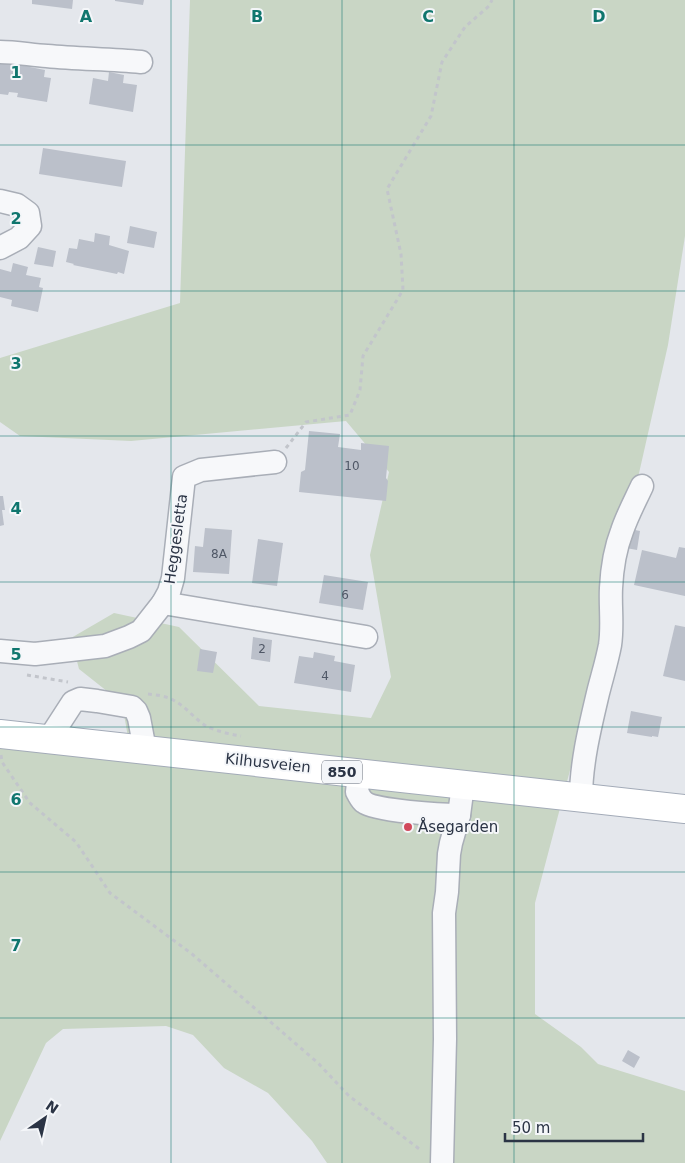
<svg xmlns="http://www.w3.org/2000/svg" width="685" height="1163" font-family="'DejaVu Sans',sans-serif">
<style>
.green{fill:#c9d6c5}
.building{fill:#bbc0ca}
.lines{fill:none;stroke-linecap:round;stroke-linejoin:round}
.minor-casing{stroke:#a9aeb7;stroke-width:25}
.major-casing{stroke:#a3abb8;stroke-width:30}
.path{stroke:#c2c5cb;stroke-width:3;stroke-dasharray:4 4;stroke-linecap:butt}
.minor{stroke:#f7f8fa;stroke-width:22}
.major{stroke:#fff;stroke-width:28}
.grid{fill:none;stroke:#0f766e;stroke-width:1;stroke-opacity:0.55}
.poi-dot{fill:#d1495b;stroke:#f4f6f9;stroke-width:2}
.labels{text-anchor:middle;stroke-width:4;stroke-linejoin:round;paint-order:stroke}
.number-label{font-size:12px;fill:#4f5766}
.shield{fill:#f4f6f9;stroke:#676e7b;stroke-width:1}
.shield-label{font-size:14px;font-weight:bold;fill:#2b3445}
.street-label{font-size:15px;fill:#2b3445;stroke:#f4f6f9}
.poi-label{font-size:15px;fill:#2b3445;stroke:#f4f6f9;text-anchor:start}
.grid-label{font-size:16px;text-anchor:middle;font-weight:bold;fill:#0f766e;stroke:#f4f6f9;stroke-width:4;stroke-linejoin:round;paint-order:stroke}
</style>
<rect width="100%" height="100%" fill="#e4e7ec"/>
<polygon class="green" points="190,0 685,0 685,236 668,345 583,721 535,903 535,1014 581,1047 598,1064 685,1091 685,1163 327,1163 312,1141 268,1093 224,1068 193,1035 166,1026 63,1029 46,1043 0,1141 0,745 132,760 122,703 79,669 71,638 114,613 179,627 259,706 371,718 391,677 370,555 389,472 346,421 131,441 20,436 0,422 0,358 180,303"/>
<g class="building">
<polygon points="32,0 73,0 72,9 32,4"/>
<polygon points="115,0 144,0 143,5 115,1"/>
<polygon points="16,57 32,58 30,67 45,70 44,77 51,78 47,102 17,97 18,93 9,92 8,95 0,94 0,63 15,65"/>
<polygon points="109,72 124,75 123,83 137,85 133,112 89,104 93,78 108,81"/>
<polygon points="43,148 126,161 122,187 39,174"/>
<polygon points="130,226 157,232 154,248 127,243"/>
<polygon points="95,233 110,236 109,245 129,251 124,274 118,272 117,274 73,265 74,264 66,262 69,248 77,249 79,239 94,242"/>
<polygon points="38,247 56,251 53,267 34,264"/>
<polygon points="13,263 28,267 26,275 41,278 39,287 43,288 38,312 11,306 12,300 0,297 0,269 11,272"/>
<polygon points="309,431 340,434 338,447 361,450 361,443 389,446 386,478 388,481 386,501 299,492 301,472 305,470"/>
<polygon points="0,496 3,496 5,510 2,510 4,525 0,526"/>
<polygon points="205,528 232,530 229,574 193,572 195,546 203,547"/>
<polygon points="630,529 640,531 637,550 626,548"/>
<polygon points="258,539 283,543 277,586 252,583"/>
<polygon points="679,547 685,548 685,596 634,585 642,550 676,558"/>
<polygon points="324,575 368,582 363,610 319,603"/>
<polygon points="675,625 685,627 685,681 663,676"/>
<polygon points="253,637 272,640 270,662 251,659"/>
<polygon points="200,649 217,652 213,673 197,671"/>
<polygon points="314,652 335,656 334,661 355,665 351,692 294,683 299,656 313,658"/>
<polygon points="631,711 662,717 658,737 652,736 652,737 627,733"/>
<polygon points="628,1050 640,1057 634,1068 622,1061"/>
</g>
<g class="lines">
<defs>
<g id="minor">
<path d="M0 52C16 52 31 55 47 56 78 59 110 59 141 62"/>
<polyline points="0,201 17,205 28,213 30,226 19,238 0,248"/>
<polyline points="163,603 366,637"/>
<polyline points="0,651 35,654 105,646 129,637 141,631 163,603 169,592 173,578 184,477 201,470 275,462"/>
<polyline points="49,739 73,702 80,699 97,701 132,707 136,711 139,718 145,750"/>
<path d="M359 774 357 792C359 795 361 800 364 802 375 811 442 815 459 815"/>
<path d="M581 798C581 763 590 727 598 693 602 677 607 661 610 645 613 626 610 607 611 588 612 568 615 549 622 531 627 516 635 501 642 486"/>
<polyline points="442,1163 445,1039 444,913 447,892 449,854 451,843 459,815 463,785"/>
</g>
<polyline id="major" points="0,734 685,809"/>
</defs>
<use href="#minor" class="minor-casing"/>
<use href="#major" class="major-casing"/>
<g class="path">
<polyline points="286,448 306,422 350,415 360,390 363,356 403,290 401,254 387,189 431,116 442,62 465,27 489,6 492,0"/>
<polyline points="27,675 68,682"/>
<path d="M148 694C157 695 167 696 175 701 187 708 195 719 206 726 216 731 229 734 241 736"/>
<polyline points="1,755 2,762 30,803 76,842 110,893 192,954 318,1063 349,1096 422,1151"/>
</g>
<use href="#minor" class="minor"/>
<use href="#major" class="major"/>
</g>
<path class="grid" d="M171 0V1163M342 0V1163M514 0V1163M0 145H685M0 291H685M0 436H685M0 582H685M0 727H685M0 872H685M0 1018H685"/>
<circle class="poi-dot" cx="408" cy="827" r="5"/>
<g class="labels">
<g class="number-label">
<text x="352" y="470">10</text>
<text x="219" y="558">8A</text>
<text x="345" y="599">6</text>
<text x="262" y="653">2</text>
<text x="325" y="680">4</text>
</g>
<rect class="shield" x="322" y="760.5" width="40" height="23" rx="4"/>
<g class="shield-label">
<text x="342" y="777">850</text>
</g>
<g class="street-label">
<text transform="translate(176 539) rotate(-82)" y="5">Heggesletta</text>
<text transform="translate(268 763) rotate(6)" y="5">Kilhusveien</text>
</g>
<g class="poi-label">
<text x="418" y="832">Åsegarden</text>
</g>
</g>
<g class="grid-label">
<text x="86" y="22">A</text>
<text x="257" y="22">B</text>
<text x="428" y="22">C</text>
<text x="599" y="22">D</text>
<text x="16" y="78">1</text>
<text x="16" y="224">2</text>
<text x="16" y="369">3</text>
<text x="16" y="514">4</text>
<text x="16" y="660">5</text>
<text x="16" y="805">6</text>
<text x="16" y="951">7</text>
</g>
<g transform="translate(45 1118) rotate(34)" stroke="#f4f6f9" stroke-width="4" paint-order="stroke">
<path d="M0-4L9 19L0 12L-9 19Z" fill="#2b3445"/>
<text y="-8" font-size="14" font-weight="bold" text-anchor="middle" fill="#2b3445">N</text>
</g>
<path d="M505 1133v8h138v-8" fill="none" stroke="#2b3445" stroke-width="2.5"/>
<text x="512" y="1133" font-size="15" fill="#2b3445" stroke="#f4f6f9" stroke-width="4" paint-order="stroke">50 m</text>
</svg>
